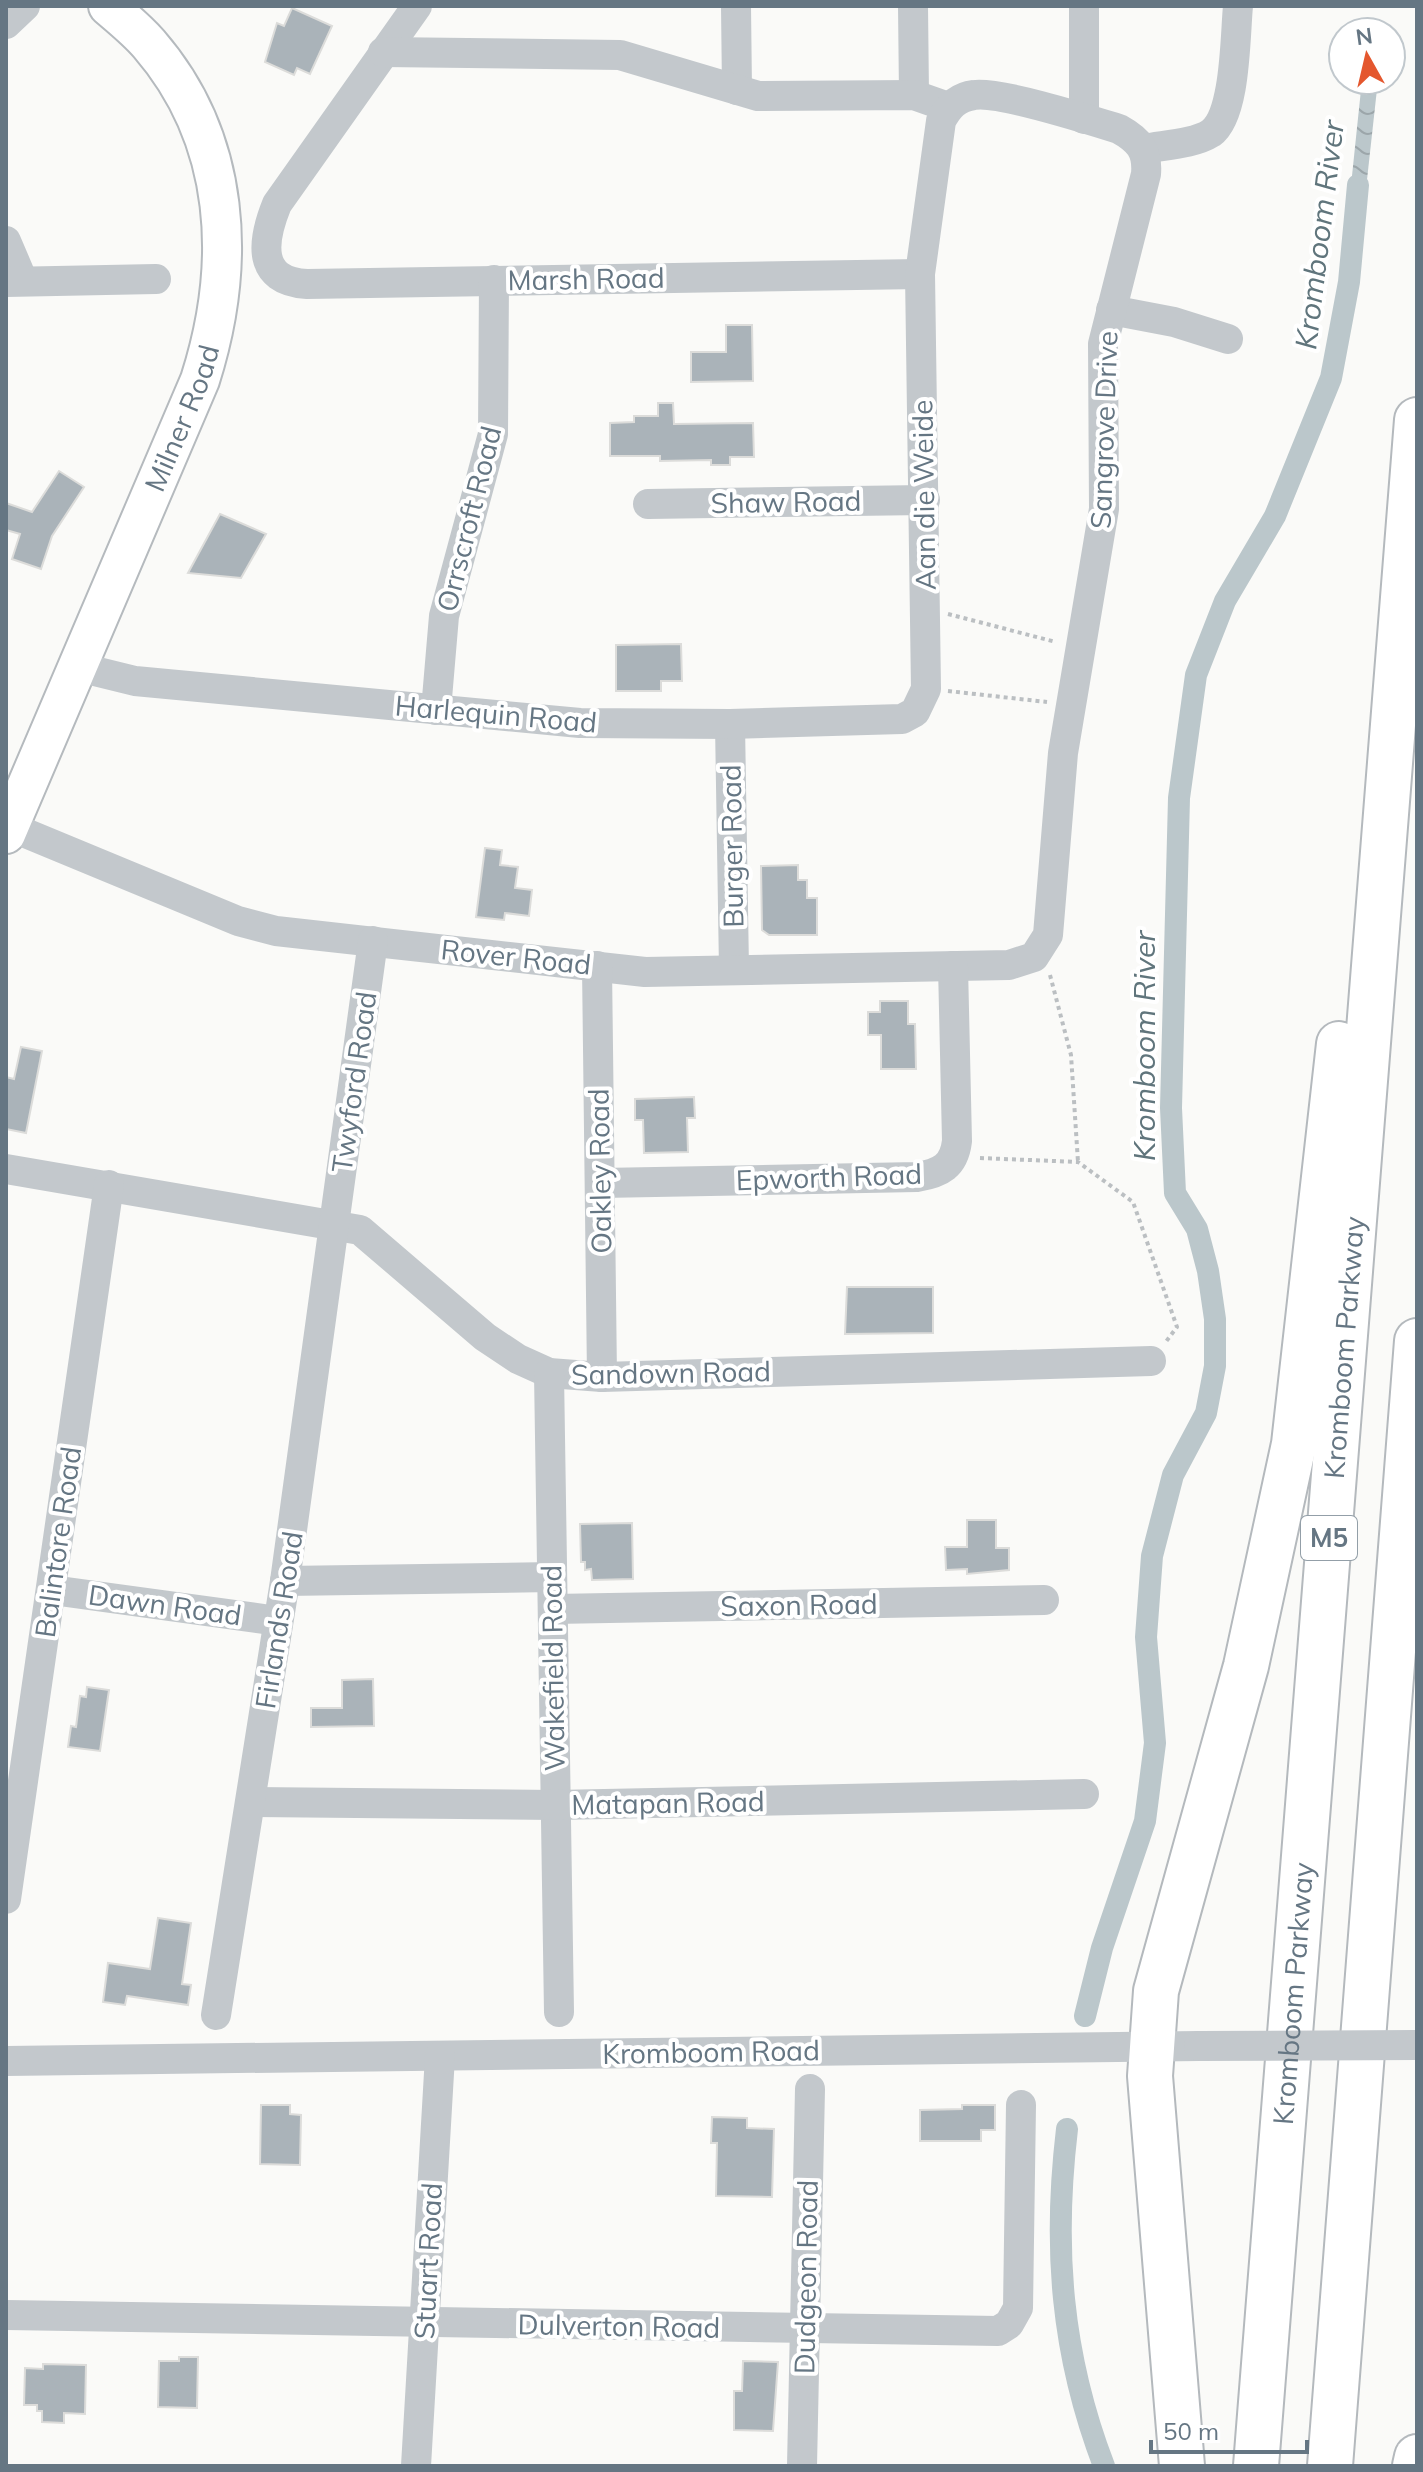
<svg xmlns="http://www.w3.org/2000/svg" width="1423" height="2472" font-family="Mulish,sans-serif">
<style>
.water{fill:url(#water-waves)}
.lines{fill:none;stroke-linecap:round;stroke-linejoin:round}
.canal{stroke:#bbc7cb;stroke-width:22}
.building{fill:#aab3b9;stroke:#dcdcda;stroke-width:2}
.major-casing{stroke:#b5babe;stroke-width:42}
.highway-casing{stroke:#b4b9bd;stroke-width:48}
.path{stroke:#bbbfc2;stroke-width:4;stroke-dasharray:4 4;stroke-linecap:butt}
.minor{stroke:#c3c8cc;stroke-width:30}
.major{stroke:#fff;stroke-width:38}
.highway{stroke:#fff;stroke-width:44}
.minor-bridge{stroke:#c3c8cc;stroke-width:30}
.labels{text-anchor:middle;stroke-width:8;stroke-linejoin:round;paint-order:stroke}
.shield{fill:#fff;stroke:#939fa8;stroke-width:2}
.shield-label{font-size:26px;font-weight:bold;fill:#657683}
.street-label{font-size:28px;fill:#657683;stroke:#fff}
.water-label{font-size:30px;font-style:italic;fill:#60757c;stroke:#fff}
</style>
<defs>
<pattern id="water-waves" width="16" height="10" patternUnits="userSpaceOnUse" patternTransform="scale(2)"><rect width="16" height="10" fill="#bbc7cb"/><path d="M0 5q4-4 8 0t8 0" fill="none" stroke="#9ca6aa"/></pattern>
</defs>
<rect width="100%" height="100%" fill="#fafaf8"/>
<polygon class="water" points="1362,80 1378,80 1363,216 1348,214"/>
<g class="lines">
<g class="canal">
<polyline points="1085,2016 1102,1948 1145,1821 1155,1743 1146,1637 1152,1556 1173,1475 1206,1413 1215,1366 1215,1319 1208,1271 1197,1229 1175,1193 1171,1108 1179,798 1196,675 1225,601 1275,516 1331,378 1349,282 1358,185"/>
<path d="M1067 2129C1053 2247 1061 2354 1104 2466"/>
</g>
</g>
<g class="building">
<polygon points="292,8 332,26 310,74 297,68 294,75 265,62 277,23 284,26"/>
<polygon points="726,325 752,325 753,381 691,382 691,352 726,352"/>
<polygon points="658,403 673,403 674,424 753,423 754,457 730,457 730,465 711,465 711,460 660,461 660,456 610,456 610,423 634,422 634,416 658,416"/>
<polygon points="59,471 84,487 52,536 41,569 12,559 20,534 6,530 6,503 32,512"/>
<polygon points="220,514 266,534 241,578 188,573"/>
<polygon points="681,644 682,681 661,681 661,691 616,691 616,645"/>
<polygon points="485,848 502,850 500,865 518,867 515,888 532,890 529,916 505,913 504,920 476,917"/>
<polygon points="798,865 798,880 807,880 807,898 817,898 817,935 769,935 762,930 761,866"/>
<polygon points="880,1001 908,1001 908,1024 915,1024 916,1069 881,1069 881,1035 868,1035 868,1012 880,1012"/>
<polygon points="21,1047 42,1051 26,1133 6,1129 6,1077 14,1079"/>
<polygon points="694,1097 695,1118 687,1118 688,1152 644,1153 643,1120 635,1120 635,1099"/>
<polygon points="847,1287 933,1287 933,1333 845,1334"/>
<polygon points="967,1520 996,1520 996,1548 1009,1548 1009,1570 967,1574 967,1569 946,1570 945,1547 967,1547"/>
<polygon points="632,1523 633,1579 592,1580 591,1569 585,1570 585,1562 581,1562 580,1524"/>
<polygon points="373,1679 374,1726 311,1727 311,1708 342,1708 342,1680"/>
<polygon points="87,1687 109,1690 100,1751 68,1747 71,1726 76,1727 80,1696 86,1697"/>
<polygon points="158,1918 191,1923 182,1984 191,1985 188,2005 127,1996 125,2005 103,2002 108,1963 150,1969"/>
<polygon points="261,2105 290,2105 290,2114 301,2115 300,2165 260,2164"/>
<polygon points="962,2105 995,2105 995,2130 981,2130 981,2141 920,2141 920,2110 962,2109"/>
<polygon points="712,2117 747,2118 747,2128 774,2129 772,2197 716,2196 717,2143 711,2143"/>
<polygon points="179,2357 198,2357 197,2408 158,2407 159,2361 179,2361"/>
<polygon points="743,2361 778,2362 773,2431 734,2430 734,2391 742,2391"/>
<polygon points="43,2364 86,2365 85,2414 64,2413 64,2423 42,2422 42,2411 37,2411 37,2405 24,2405 25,2368 43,2369"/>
</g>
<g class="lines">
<defs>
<g id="major">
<path id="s1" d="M6 834 200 380C237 264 232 140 149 44 137 30 122 18 108 6"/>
</g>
<g id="highway">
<polyline points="1182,2466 1150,2076 1156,1991 1246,1666 1294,1444 1339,1044"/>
<path id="s2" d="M1256 2466 1417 420"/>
<polyline points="1330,2466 1417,1341"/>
<polyline points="1415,2466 1417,2457"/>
</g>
</defs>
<use href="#major" class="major-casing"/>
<use href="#highway" class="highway-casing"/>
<g class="path">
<polyline points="948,614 1056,642"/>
<polyline points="948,691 1047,702"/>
<polyline points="1050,975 1071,1055 1078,1162"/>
<polyline points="980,1158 1078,1162 1133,1202 1177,1327 1165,1343"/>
</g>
<g class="minor">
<path d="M417 6 277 204C262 241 256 281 307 284L920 274"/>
<polyline points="736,6 737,90"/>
<polyline points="913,6 914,95"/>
<polyline points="6,24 25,6"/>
<polyline points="383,52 620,55 758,96 914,95 948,107"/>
<polyline points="1084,119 1084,6"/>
<path d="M1144 149C1164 145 1194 144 1211 133 1236 115 1235 36 1238 6"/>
<polyline points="6,241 23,281"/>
<polyline points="6,282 156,279"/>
<polyline points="1111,310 1174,322 1228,339"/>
<polyline points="648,504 925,500"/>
<polyline points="436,710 444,616 493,434 494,280"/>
<polyline points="730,724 734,969"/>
<path d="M6 825 238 921 276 931 645 972 1009 965 1034 957 1048 935 1063 753 1104 509 1103 344 1146 174C1148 151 1139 140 1119 129 1090 120 999 91 974 95 957 97 948 107 941 121L920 274 926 689 915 712 902 719 730 724 580 723 135 681 78 667"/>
<polyline points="597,966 602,1377"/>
<polyline points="6,1169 360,1230 485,1337 518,1359 549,1373 602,1377 1151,1361"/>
<path d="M601 1183 917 1177C941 1173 954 1166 957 1141L953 966"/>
<polyline points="549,1373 559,2012"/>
<polyline points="285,1581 552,1577"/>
<polyline points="52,1590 278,1621"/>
<polyline points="553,1609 1044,1600"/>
<polyline points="251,1802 555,1805 1084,1794"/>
<polyline points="6,1899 109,1185"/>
<polyline points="216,2015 285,1581 373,941"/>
<polyline points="6,2061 1199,2046"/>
<polyline points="6,2315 998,2331 1009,2324 1018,2308 1021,2105"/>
<polyline points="416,2466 440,2056"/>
<polyline points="802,2466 810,2089"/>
</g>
<use href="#major" class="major"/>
<use href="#highway" class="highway"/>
<polyline class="minor-bridge" points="1199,2046 1417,2045"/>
</g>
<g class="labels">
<rect class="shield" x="1301" y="1516" width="56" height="44" rx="6"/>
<g class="shield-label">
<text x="1329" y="1547">M5</text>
</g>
<g class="street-label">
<text transform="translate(586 279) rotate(-1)" y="10">Marsh Road</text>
<text dy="10" stroke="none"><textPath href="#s1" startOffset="452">Milner Road</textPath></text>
<text transform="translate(1104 430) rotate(-88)" y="10">Sangrove Drive</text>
<text transform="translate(924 495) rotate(-91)" y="10">Aan die Weide</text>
<text transform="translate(786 502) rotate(-1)" y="10">Shaw Road</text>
<text transform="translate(469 519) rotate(-76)" y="10">Orrscroft Road</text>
<text transform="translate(496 714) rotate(5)" y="10">Harlequin Road</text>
<text transform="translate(732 846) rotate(-91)" y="10">Burger Road</text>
<text transform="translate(516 957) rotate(6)" y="10">Rover Road</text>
<text transform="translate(354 1082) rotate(-82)" y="10">Twyford Road</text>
<text transform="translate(600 1171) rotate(-91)" y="10">Oakley Road</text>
<text transform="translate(829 1177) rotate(-2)" y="10">Epworth Road</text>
<text dy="10" stroke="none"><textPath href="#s2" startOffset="1122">Kromboom Parkway</textPath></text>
<text transform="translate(671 1373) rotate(-1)" y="10">Sandown Road</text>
<text transform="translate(58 1542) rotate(-82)" y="10">Balintore Road</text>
<text transform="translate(165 1605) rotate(8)" y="10">Dawn Road</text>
<text transform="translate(799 1605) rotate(-1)" y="10">Saxon Road</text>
<text transform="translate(279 1620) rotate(-81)" y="10">Firlands Road</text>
<text transform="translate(553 1668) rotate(-91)" y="10">Wakefield Road</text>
<text transform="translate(668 1803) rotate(-1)" y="10">Matapan Road</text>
<text dy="10" stroke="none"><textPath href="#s2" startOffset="474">Kromboom Parkway</textPath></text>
<text transform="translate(711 2052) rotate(-1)" y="10">Kromboom Road</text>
<text transform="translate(428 2261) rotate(-87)" y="10">Stuart Road</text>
<text transform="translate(806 2277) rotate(-89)" y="10">Dudgeon Road</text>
<text transform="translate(619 2326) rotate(1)" y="10">Dulverton Road</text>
</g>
<g class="water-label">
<text transform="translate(1320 235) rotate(-83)" y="10">Kromboom River</text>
<text transform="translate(1145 1046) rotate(-90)" y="10">Kromboom River</text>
</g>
</g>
<rect width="1423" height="2472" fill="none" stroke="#657683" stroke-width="16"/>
<g transform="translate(1367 56) rotate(352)"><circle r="38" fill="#ffffff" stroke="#c1c8cd" stroke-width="2"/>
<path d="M0-6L14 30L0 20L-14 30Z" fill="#e4572e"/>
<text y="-12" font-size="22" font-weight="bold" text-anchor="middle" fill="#657683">N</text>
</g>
<path d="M1151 2440v12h156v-12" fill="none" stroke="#657683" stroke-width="4"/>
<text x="1163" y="2440" font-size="24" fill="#657683" stroke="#ffffff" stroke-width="6" paint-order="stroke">50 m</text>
</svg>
